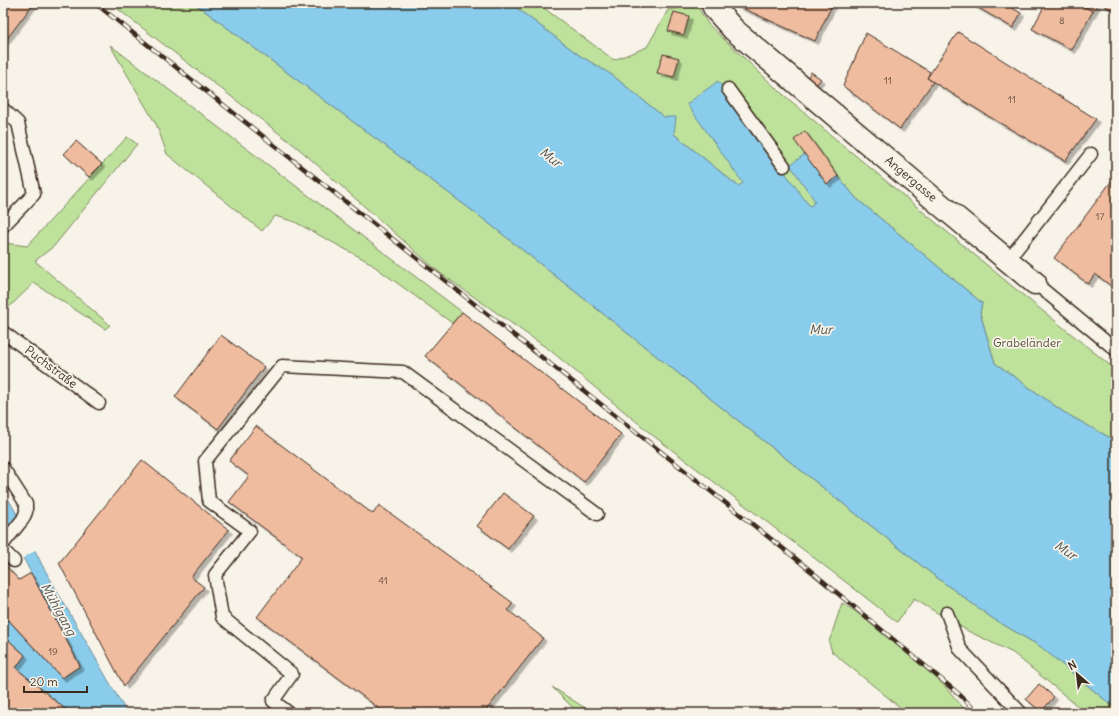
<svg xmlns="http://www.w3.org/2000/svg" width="1119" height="716" font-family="Delius,sans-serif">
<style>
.green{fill:#bee29c;stroke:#7c865d}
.water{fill:#8acceb;stroke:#6a8b99}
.pier{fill:#f7f3e8}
.building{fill:#efbca0;stroke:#3b2a1e;filter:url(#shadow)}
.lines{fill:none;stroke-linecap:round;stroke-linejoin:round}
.lane-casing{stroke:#3b2a1e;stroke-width:15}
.street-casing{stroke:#3b2a1e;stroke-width:25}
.lane{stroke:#f7f3e8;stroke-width:12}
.street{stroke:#f7f3e8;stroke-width:22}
.rail-casing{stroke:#3b2a1e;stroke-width:4.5}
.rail{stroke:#f7f3e8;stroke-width:3;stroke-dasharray:9;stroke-linecap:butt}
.labels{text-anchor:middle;stroke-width:3.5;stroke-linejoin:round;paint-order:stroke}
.number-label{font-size:10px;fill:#684e3e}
.street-label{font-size:12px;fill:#3b2a1e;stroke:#f7f3e8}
.park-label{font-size:12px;fill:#554f37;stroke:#f7f3e8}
.water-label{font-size:13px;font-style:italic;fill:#4f5251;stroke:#f7f3e8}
</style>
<defs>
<filter id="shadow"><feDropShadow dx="3.5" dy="3.5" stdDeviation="0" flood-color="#0004"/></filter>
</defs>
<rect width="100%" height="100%" fill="#f7f3e8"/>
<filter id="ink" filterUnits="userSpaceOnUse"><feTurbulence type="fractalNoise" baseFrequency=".025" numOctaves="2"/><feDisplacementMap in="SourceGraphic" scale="8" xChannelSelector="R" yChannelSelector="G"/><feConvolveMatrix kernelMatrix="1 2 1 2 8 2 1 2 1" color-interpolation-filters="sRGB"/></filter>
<g filter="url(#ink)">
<g class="green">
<polygon points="110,3 194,3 482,218 932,574 992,618 1041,647 1116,709 1116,713 1086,713 1013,653 968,631 914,599 897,622 847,583 655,437 551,351 440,273 298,148"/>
<polygon points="510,3 537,3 614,60 647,47 668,10 691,6 698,7 708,24 778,90 832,136 1018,291 1116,370 1116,441 1065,413 995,363 980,313 982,303 856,198 838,176 813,204 811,206 738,186 674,134 664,117 612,75 579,55"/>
<polygon points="110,45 462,312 452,323 367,261 295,222 275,216 262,231 167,154 157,126"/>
<polygon points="127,137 137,144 54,246 35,261 110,325 105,329 34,283 3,313 3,244 5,243 27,246"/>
<polygon points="842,603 855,611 941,682 968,713 907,713 832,652 829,642"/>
<polygon points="552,687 593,713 578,713"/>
</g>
<g class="water">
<polygon points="194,3 510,3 579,55 612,75 664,117 676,117 674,134 738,186 743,183 687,104 718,81 808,204 811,206 815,201 790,165 805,154 826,183 838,176 856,198 982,303 980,313 995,363 1065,413 1116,441 1116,709 1041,647 992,618 932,574 482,218"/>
<polygon points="3,490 22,523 42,565 127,713 70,713 16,668 25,655 3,635 3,614 62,678 80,666 8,529 3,523"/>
</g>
<polygon class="pier" points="24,522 37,549 22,559 7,531"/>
<g class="building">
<polygon points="3,3 34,3 3,44"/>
<polygon points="731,3 833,3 815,41"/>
<polygon points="970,3 1003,3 1021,13 1013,28"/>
<polygon points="1046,3 1077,3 1093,11 1072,50 1032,29"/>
<polygon points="1077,3 1098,3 1093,11"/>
<polygon points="1100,3 1116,3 1116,8 1114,11"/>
<polygon points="674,12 689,16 684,35 668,31"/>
<polygon points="958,32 1096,119 1065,161 988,116 927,78"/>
<polygon points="866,33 930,72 927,78 933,82 900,129 843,86"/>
<polygon points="663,54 679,58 674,77 657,73"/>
<polygon points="811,72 821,79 816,85 807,78"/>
<polygon points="805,131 838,176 827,184 794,140"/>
<polygon points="76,141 102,164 89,177 64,154"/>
<polygon points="1116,156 1116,167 1111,163"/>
<polygon points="1116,175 1116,279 1111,286 1095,274 1088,284 1054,258"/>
<polygon points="462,312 621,434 584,482 425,356"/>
<polygon points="221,335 264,367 218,429 175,397"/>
<polygon points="256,426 373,514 379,505 513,603 508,610 543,638 484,713 385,713 257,617 302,557 229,502 249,476 229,461"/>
<polygon points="142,460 229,530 191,577 204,587 124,686 59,563"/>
<polygon points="503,493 534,516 508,549 477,526"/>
<polygon points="3,523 8,529 3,536"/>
<polygon points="3,563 19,580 31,573 80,666 62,678 3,614"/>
<polygon points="3,635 25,655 16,668 70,713 3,713"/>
<polygon points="1039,684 1054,697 1041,712 1026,699"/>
</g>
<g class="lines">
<defs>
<g id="lane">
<polyline points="728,89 784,166"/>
<polyline points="3,109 18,123 34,194 3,226"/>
<polyline points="1008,260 1091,154"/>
<polyline points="1035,283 1116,350"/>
<polyline points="3,332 99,403"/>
<polyline points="3,468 26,504 26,512 23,519 3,544"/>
<polyline points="3,550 14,561"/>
<polyline points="947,613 960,649 1021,713"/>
<polyline points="289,713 273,701 292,674 222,617 215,575 250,531 209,501 205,461 282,366 403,372 597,514"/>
</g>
<polyline id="street" points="712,3 715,9 734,30 942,206 1035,283"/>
</defs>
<use href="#lane" class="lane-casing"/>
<use href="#street" class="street-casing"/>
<use href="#lane" class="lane"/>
<use href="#street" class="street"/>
<defs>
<polyline id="rail" points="95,3 800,562 960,695 978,713"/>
</defs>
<use href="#rail" class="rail-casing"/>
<use href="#rail" class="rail"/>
</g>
</g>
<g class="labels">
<g class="number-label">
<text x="1062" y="24">8</text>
<text x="888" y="84">11</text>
<text x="1012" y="103">11</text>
<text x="1100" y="220">17</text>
<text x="383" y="584">41</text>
<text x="53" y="655">19</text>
</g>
<g class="street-label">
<text transform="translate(911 179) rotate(40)" y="4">Angergasse</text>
<text transform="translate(51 367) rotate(37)" y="4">Puchstraße</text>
</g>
<g class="park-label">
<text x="1027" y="347">Grabeländer</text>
</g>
<g class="water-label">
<text transform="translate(551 157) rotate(38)" y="5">Mur</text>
<text x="821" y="334">Mur</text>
<text transform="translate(1066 550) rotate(34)" y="5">Mur</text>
<text transform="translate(59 609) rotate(61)" y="5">Mühlgang</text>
</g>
</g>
<rect width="1119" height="716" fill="none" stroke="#f7f3e8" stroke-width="16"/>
<rect x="8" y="8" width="1103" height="700" fill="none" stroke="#3b2a1e" stroke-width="1.5" filter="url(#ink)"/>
<g transform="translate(1077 674) rotate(332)" stroke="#f7f3e8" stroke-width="3" paint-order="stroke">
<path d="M0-3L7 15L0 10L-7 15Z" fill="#3b2a1e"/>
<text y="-6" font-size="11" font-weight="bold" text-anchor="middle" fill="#3b2a1e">N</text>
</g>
<path d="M24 686v6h63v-6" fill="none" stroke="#3b2a1e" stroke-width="2"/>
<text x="30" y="686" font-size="12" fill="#3b2a1e" stroke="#f7f3e8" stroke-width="3" paint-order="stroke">20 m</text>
</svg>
